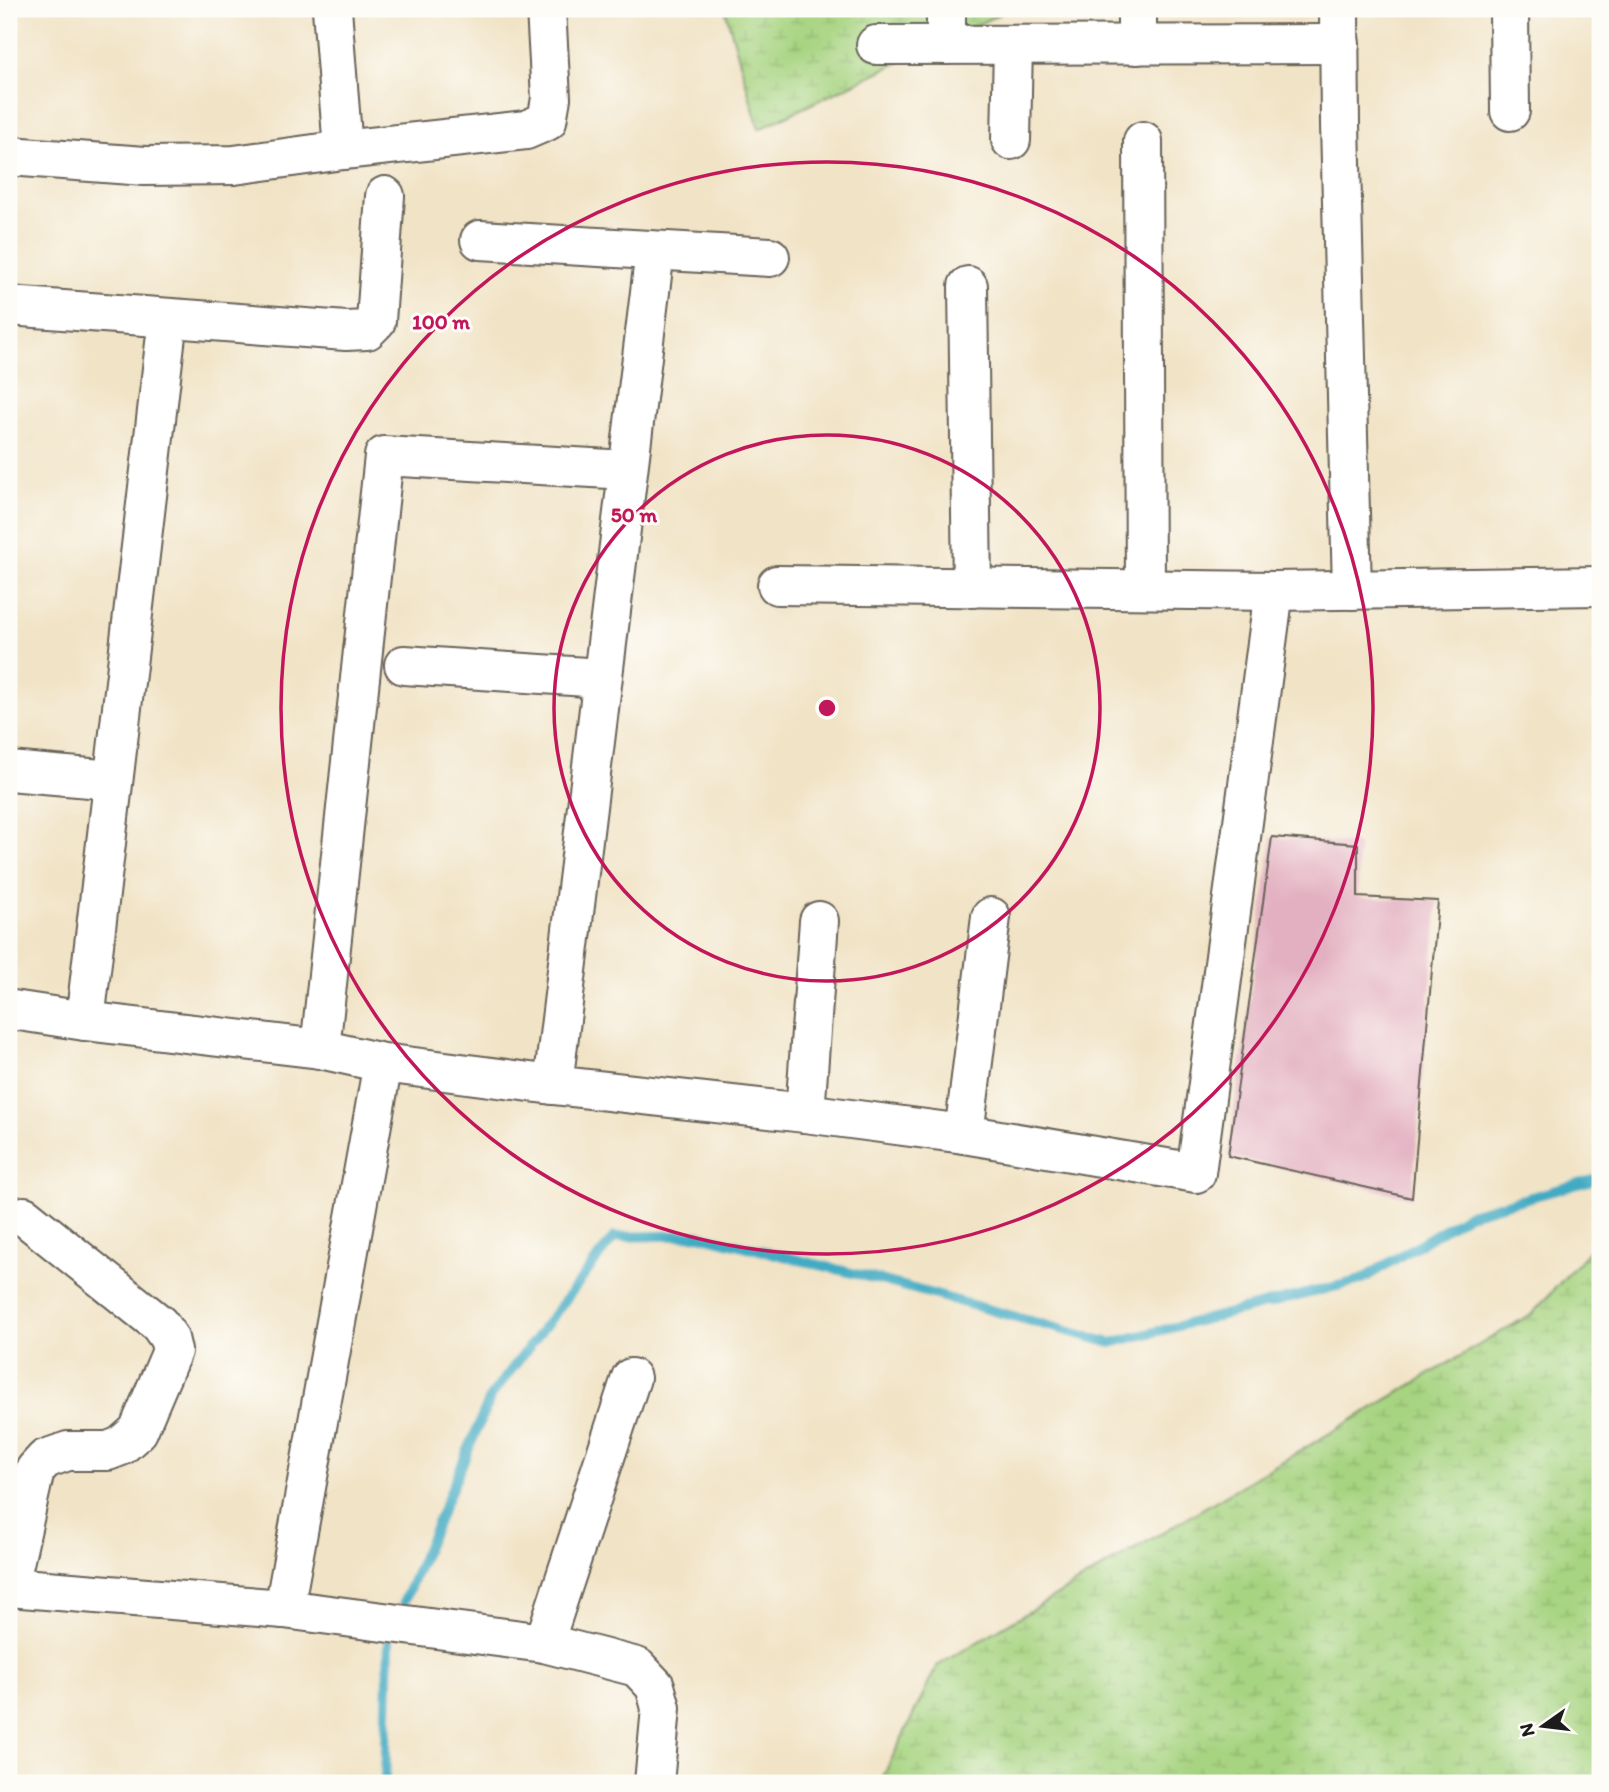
<svg xmlns="http://www.w3.org/2000/svg" width="1609" height="1792" font-family="Itim,sans-serif">
<style>
.wetland{fill:url(#wetland-marsh);stroke:#62784e;stroke-width:2}
.lines{fill:none;stroke-linecap:round;stroke-linejoin:round}
.stream{stroke:#43abc3;stroke-width:10}
.building{fill:#e3b0c1}
.street-casing{stroke:#676258;stroke-width:42}
.street{stroke:#fff;stroke-width:38}
.ring{fill:none;stroke:#c2185b;stroke-width:3.5}
.centre{fill:#c2185b;stroke:#fdfcf7;stroke-width:3.5}
.ring-label{font-size:21px;text-anchor:middle;font-weight:bold;fill:#c2185b;stroke:#fdfcf7;stroke-width:6;stroke-linejoin:round;paint-order:stroke}
</style>
<defs>
<pattern id="wetland-marsh" width="20" height="14" patternUnits="userSpaceOnUse" patternTransform="scale(1.75)"><rect width="20" height="14" fill="#a7d481"/><path d="M1 5h8M5 5V1M11 12h8M15 12V8" fill="none" stroke="#8fb56f"/></pattern>
</defs>
<rect width="100%" height="100%" fill="#fdfcf7"/>
<filter id="ink" filterUnits="userSpaceOnUse"><feTurbulence type="fractalNoise" baseFrequency=".0143" numOctaves="2"/><feDisplacementMap in="SourceGraphic" scale="14" xChannelSelector="R" yChannelSelector="G"/><feConvolveMatrix kernelMatrix="1 2 1 2 8 2 1 2 1" color-interpolation-filters="sRGB"/></filter>
<filter id="wash" filterUnits="userSpaceOnUse"><feTurbulence type="fractalNoise" baseFrequency=".00686" numOctaves="4" result="noise"/><feDisplacementMap in="SourceGraphic" scale="28" xChannelSelector="R" yChannelSelector="G"/><feGaussianBlur stdDeviation="1.57" result="paint"/><feColorMatrix in="noise" values="0 0 0 0 0 0 0 0 0 0 0 0 0 0 0 0 0 1.4 0 .05"/><feComposite in="paint" operator="in"/></filter>
<g filter="url(#wash)">
<rect width="100%" height="100%" fill="#f1e3c6"/>
<g class="wetland">
<polygon points="725,9 1010,9 759,129"/>
<polygon points="1600,1238 1600,1783 880,1783 937,1666 1533,1313"/>
</g>
<g class="lines">
<g class="stream">
<polyline points="404,1601 491,1396 614,1237 699,1235 888,1282 1111,1343 1361,1280 1469,1214 1600,1178"/>
<polyline points="385,1783 389,1643"/>
</g>
</g>
<g id="blocks">
<polygon class="building" points="1272,837 1358,844 1358,897 1438,901 1412,1198 1228,1156"/>
</g>
</g>
<g filter="url(#ink)">
<use href="#blocks" fill-opacity="0" stroke="#676258" stroke-width="2"/>
<g class="lines">
<defs>
<g id="street">
<polyline points="332,9 343,150"/>
<polyline points="946,9 946,45"/>
<polyline points="1137,9 1137,45"/>
<polyline points="1339,9 1340,124 1352,590"/>
<polyline points="1509,9 1510,111"/>
<polyline points="876,45 1340,44"/>
<polyline points="1011,140 1013,45"/>
<polyline points="1143,141 1145,589"/>
<polyline points="9,156 145,166 234,165 343,150 526,130 547,121 551,98 546,9"/>
<polyline points="480,240 770,257"/>
<polyline points="968,286 972,588"/>
<polyline points="9,306 346,331 367,330 376,321 385,196"/>
<polyline points="777,585 1274,591"/>
<polyline points="404,665 602,678"/>
<polyline points="9,771 113,780"/>
<polyline points="13,1010 85,1021 320,1049 383,1063 553,1085 805,1113 964,1134 1196,1173 1274,591 1600,586"/>
<polyline points="85,1021 168,318"/>
<polyline points="320,1049 384,456 627,470"/>
<polyline points="553,1085 655,251"/>
<polyline points="805,1113 819,921"/>
<polyline points="964,1134 991,917"/>
<polyline points="9,1586 35,1470 45,1459 68,1451 108,1451 121,1446 138,1431 172,1351 169,1338 159,1324 24,1216"/>
<polyline points="9,1587 284,1609 544,1643 637,1667 655,1686 661,1708 654,1783"/>
<polyline points="284,1609 383,1063"/>
<polyline points="544,1643 631,1378"/>
</g>
</defs>
<use href="#street" class="street-casing"/>
<use href="#street" class="street"/>
</g>
</g>
<g class="ring">
<circle cx="827" cy="708" r="273"/>
<circle cx="827" cy="708" r="546"/>
</g>
<circle cx="827" cy="708" r="10" class="centre"/>
<g class="ring-label">
<text x="441" y="329">100 m</text>
<text x="634" y="522">50 m</text>
</g>
<rect width="1609" height="1792" fill="none" stroke="#fdfcf7" stroke-width="35"/>
<g transform="translate(1543 1726) rotate(256)" stroke="#fdfcf7" stroke-width="5" paint-order="stroke">
<path d="M0-5L12 26L0 18L-12 26Z" fill="#1c1c1c"/>
<text y="-10" font-size="19" font-weight="bold" text-anchor="middle" fill="#1c1c1c">N</text>
</g>
</svg>
